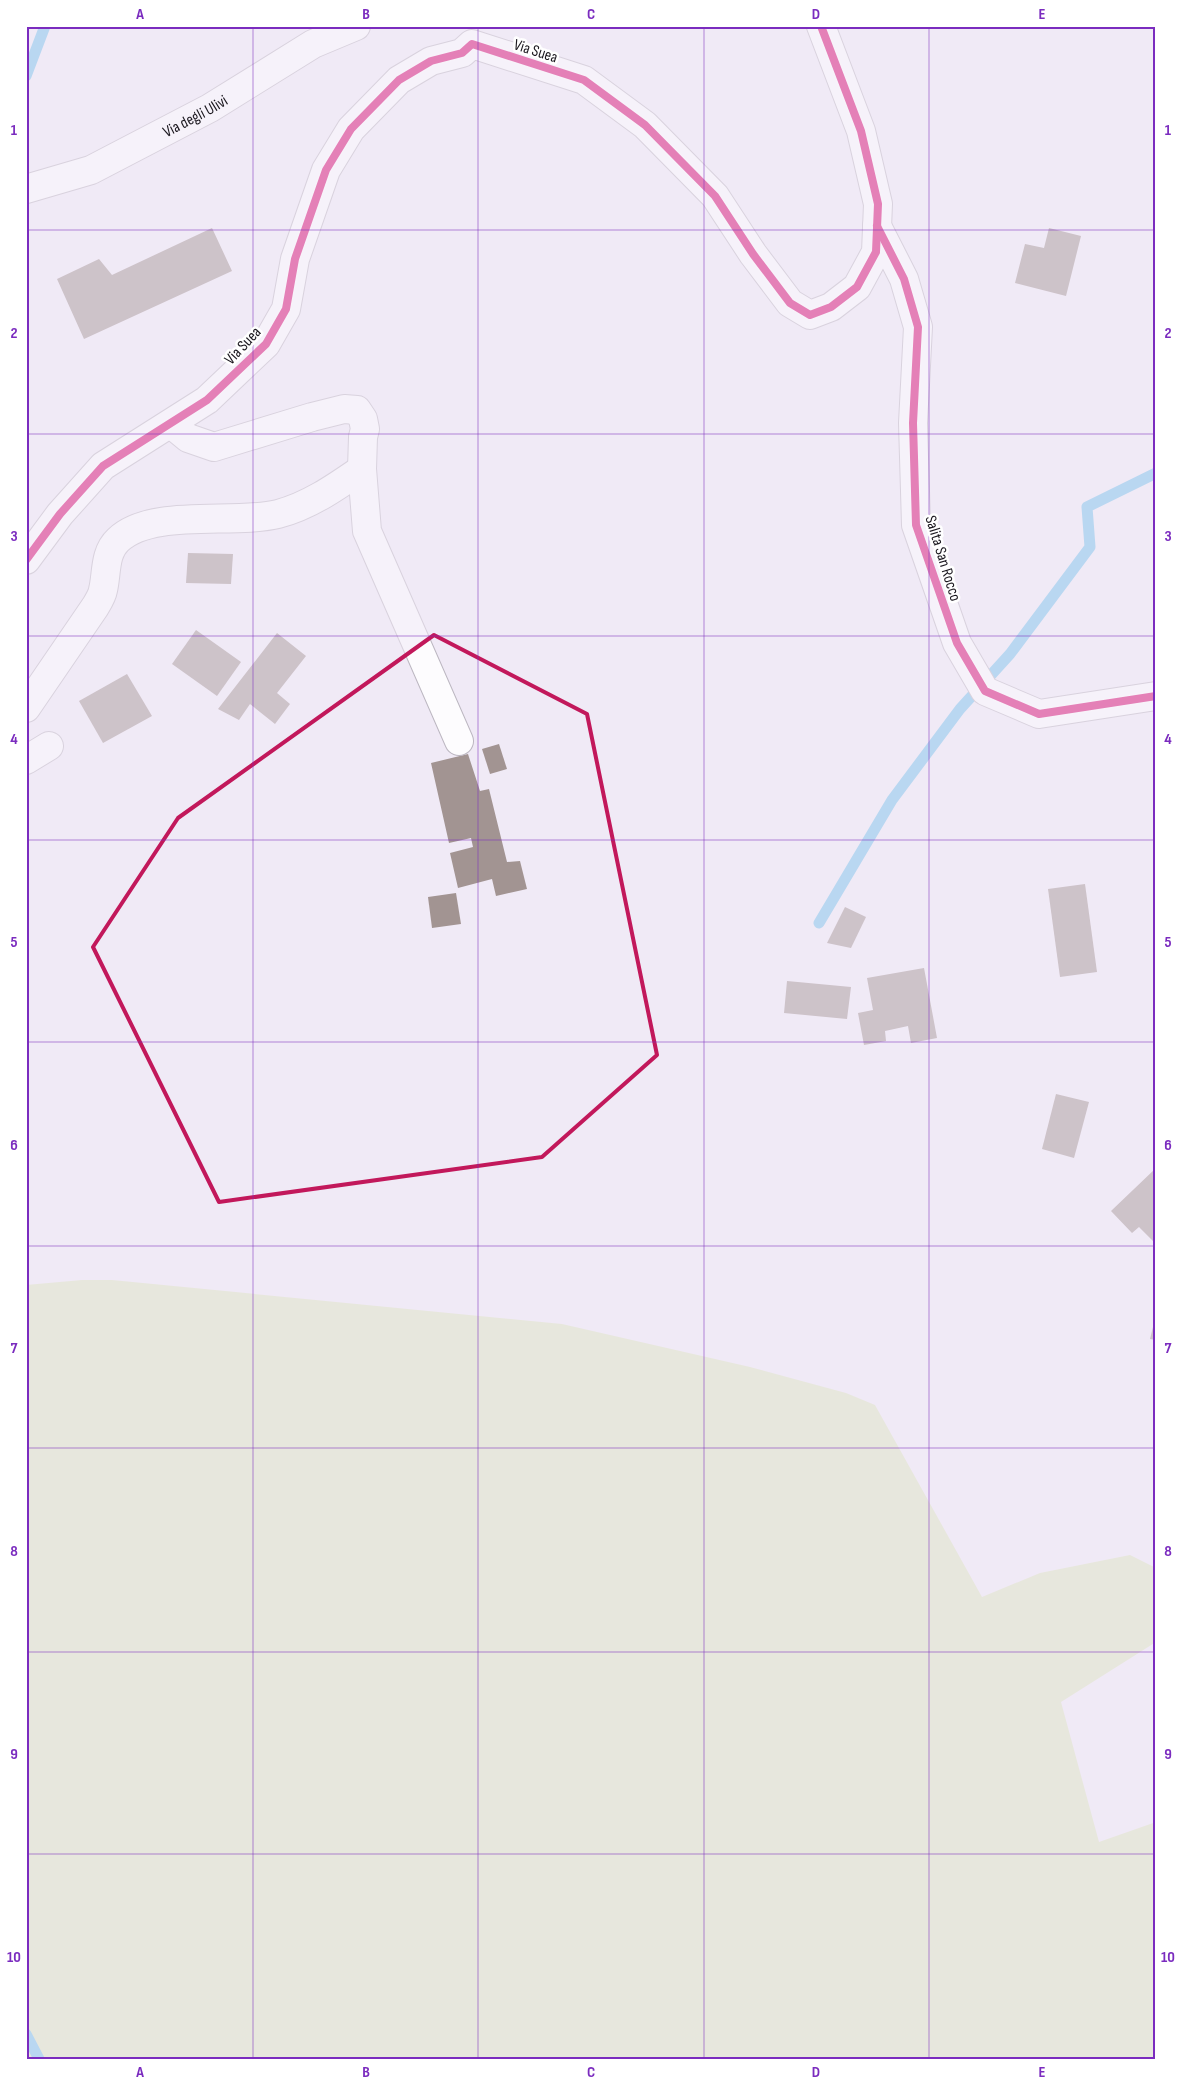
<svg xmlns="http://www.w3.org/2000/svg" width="1182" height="2085" font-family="'Sofia Sans Condensed',sans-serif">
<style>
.green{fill:#dce5bf}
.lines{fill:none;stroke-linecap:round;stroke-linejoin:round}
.stream{stroke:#76c2ea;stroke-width:11}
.building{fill:#a29492}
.street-casing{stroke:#bcb7c1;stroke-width:30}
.street{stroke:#fdfcfe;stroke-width:28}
.cycleway-casing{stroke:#fff;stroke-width:11}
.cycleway{stroke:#d6006c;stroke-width:8}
.marked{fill:none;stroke:#c2185b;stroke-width:4;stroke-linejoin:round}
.grid{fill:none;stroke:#7b2cbf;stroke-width:1;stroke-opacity:0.55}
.labels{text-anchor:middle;stroke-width:5;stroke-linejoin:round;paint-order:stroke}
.street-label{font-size:16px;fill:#1a171e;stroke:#fff}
.neatline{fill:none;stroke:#7b2cbf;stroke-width:2}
.grid-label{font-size:16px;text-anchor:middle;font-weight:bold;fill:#7b2cbf}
</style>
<rect width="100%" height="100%" fill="#f0eaf6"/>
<polygon class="green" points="82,1280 112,1280 562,1324 750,1367 846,1393 875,1405 982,1597 1040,1573 1130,1555 1156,1568 1156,1642 1061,1702 1099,1842 1156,1822 1156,2059 26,2059 26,1285"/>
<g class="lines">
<g class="stream">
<polyline points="26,76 45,26"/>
<polyline points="819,923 892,800 960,709 1010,654 1090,547 1087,507 1156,473"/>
<polyline points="26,2034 39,2059"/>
</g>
</g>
<g class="building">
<polygon points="212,228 232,271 84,339 57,279 99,259 112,275"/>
<polygon points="1049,228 1081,236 1066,296 1015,283 1025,244 1044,248"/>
<polygon points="188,553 233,554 231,584 186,583"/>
<polygon points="196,630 241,662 217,696 172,664"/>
<polygon points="277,633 306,656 277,693 290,704 275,724 250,704 239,720 218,709"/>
<polygon points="127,674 152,716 103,743 79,701"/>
<polygon points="499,744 507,769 490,774 482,749"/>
<polygon points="468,754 480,791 489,789 507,862 520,861 527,889 496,896 492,879 458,888 450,853 473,847 471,838 449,843 431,763"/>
<polygon points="1085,884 1097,972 1060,977 1048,889"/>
<polygon points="456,893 461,924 432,928 428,897"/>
<polygon points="845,907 866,917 851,948 827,943"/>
<polygon points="924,968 937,1038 911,1043 908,1026 885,1031 886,1041 864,1045 858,1013 873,1010 867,978"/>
<polygon points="787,981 851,987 847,1019 784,1013"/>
<polygon points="1056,1094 1089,1102 1074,1158 1042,1149"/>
<polygon points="1156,1168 1156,1240 1153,1241 1139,1227 1132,1233 1111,1211"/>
<polygon points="1155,1319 1156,1319 1156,1340 1150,1339"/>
</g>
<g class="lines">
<defs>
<g id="street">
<path id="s1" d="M26 189 91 170 210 108 313 44 356 26"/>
<polyline points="877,226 904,279 918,327 913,423 916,525 957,643 985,691 1039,714 1156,696"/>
<polyline points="171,424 188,438 214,447 312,417 344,409 357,410 363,419 365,429 363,437 362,469 367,531 459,741"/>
<polyline points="26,560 60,514 103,466 207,400 266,344 286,309 295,259 326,170 351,129 399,80 431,61 462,53 472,44 584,80 645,125 715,196 753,254 790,303 810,315 831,307 857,287 876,252 878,204 861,131 821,26"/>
<path d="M26 708 95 607C98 602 102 596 103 590 107 574 104 553 118 540 151 508 234 525 278 514 309 506 336 487 362 469"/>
<polyline points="26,760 49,746"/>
</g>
</defs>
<use href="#street" class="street-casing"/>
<use href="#street" class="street"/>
<defs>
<g id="cycleway">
<polyline points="877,226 904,279 918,327 913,423 916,525 957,643 985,691 1039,714 1156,696"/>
<polyline points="26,560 60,514 103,466 207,400 266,344 286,309 295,259 326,170 351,129 399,80 431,61 462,53 472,44 584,80 645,125 715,196 753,254 790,303 810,315 831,307 857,287 876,252 878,204 861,131 821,26"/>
</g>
</defs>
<use href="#cycleway" class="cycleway-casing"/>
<use href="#cycleway" class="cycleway"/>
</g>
<path d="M0 0H1182V2085H0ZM434 635 587 714 657 1055 542 1157 219 1202 93 947 178 818Z" fill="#f0eaf6" fill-opacity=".55" fill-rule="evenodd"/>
<path class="marked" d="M434 635 587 714 657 1055 542 1157 219 1202 93 947 178 818Z"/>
<path class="grid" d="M253 26V2059M478 26V2059M704 26V2059M929 26V2059M26 230H1156M26 434H1156M26 636H1156M26 840H1156M26 1042H1156M26 1246H1156M26 1448H1156M26 1652H1156M26 1854H1156"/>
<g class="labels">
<g class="street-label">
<text transform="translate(536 50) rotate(18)" y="6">Via Suea</text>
<text dy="6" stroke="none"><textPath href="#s1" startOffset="185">Via degli Ulivi</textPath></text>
<text transform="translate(242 345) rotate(-47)" y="6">Via Suea</text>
<text transform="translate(944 558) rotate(73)" y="6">Salita San Rocco</text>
</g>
</g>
<rect width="1182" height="2085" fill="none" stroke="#ffffff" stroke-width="55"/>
<rect x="28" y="28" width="1126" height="2030" class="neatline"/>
<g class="grid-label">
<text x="140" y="19">A</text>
<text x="366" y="19">B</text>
<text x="591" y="19">C</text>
<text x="816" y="19">D</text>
<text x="1042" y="19">E</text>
<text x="14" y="135">1</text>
<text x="1168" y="135">1</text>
<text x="14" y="338">2</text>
<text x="1168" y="338">2</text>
<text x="14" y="541">3</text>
<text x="1168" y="541">3</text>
<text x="14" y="744">4</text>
<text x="1168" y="744">4</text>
<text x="14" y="947">5</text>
<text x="1168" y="947">5</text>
<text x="14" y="1150">6</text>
<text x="1168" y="1150">6</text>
<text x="14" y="1353">7</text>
<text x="1168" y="1353">7</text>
<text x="14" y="1556">8</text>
<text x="1168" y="1556">8</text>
<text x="14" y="1759">9</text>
<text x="1168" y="1759">9</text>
<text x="14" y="1962">10</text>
<text x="1168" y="1962">10</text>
<text x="140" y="2077">A</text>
<text x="366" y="2077">B</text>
<text x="591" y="2077">C</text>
<text x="816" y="2077">D</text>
<text x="1042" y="2077">E</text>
</g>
</svg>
